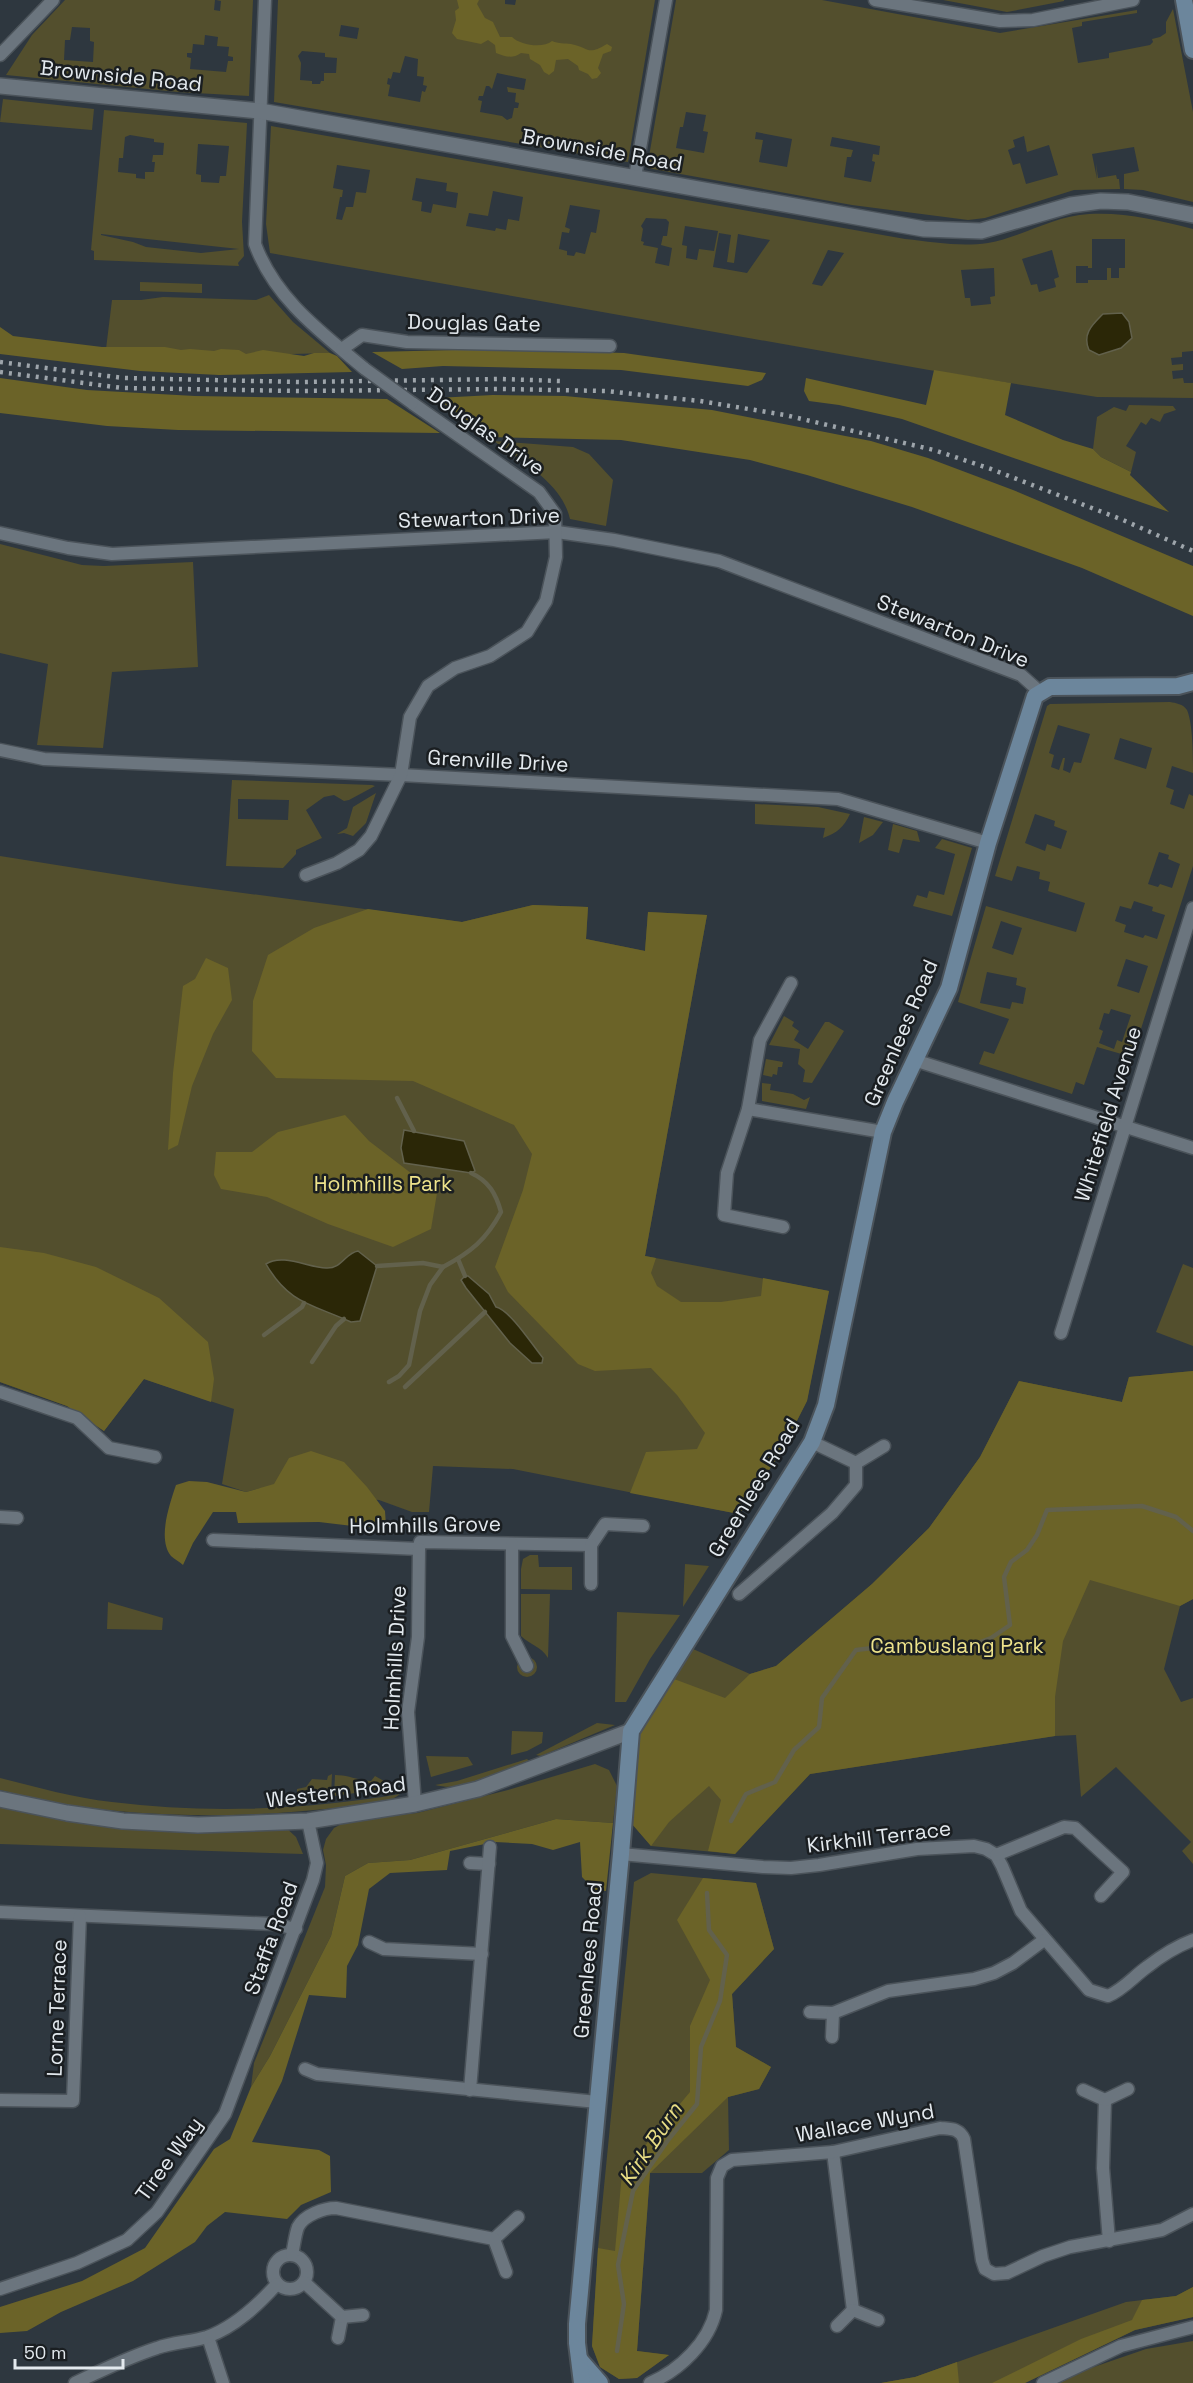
<svg xmlns="http://www.w3.org/2000/svg" width="1193" height="2383" font-family="'Space Grotesk',sans-serif">
<style>
.green{fill:#534f2d;fill-rule:evenodd}
.forest{fill:#6b6328}
.water{fill:#2b2707;stroke:#62614c;stroke-width:1.5}
.lines{fill:none;stroke-linecap:round;stroke-linejoin:round}
.stream{stroke:#62614c;stroke-width:4.5}
.minor-casing{stroke:#4b535a;stroke-width:15}
.tertiary-casing{stroke:#4b535a;stroke-width:18}
.secondary-casing{stroke:#4b535a;stroke-width:20}
.minor{stroke:#6b757e;stroke-width:12}
.tertiary{stroke:#6b757e;stroke-width:15}
.secondary{stroke:#6c869c;stroke-width:16}
.rail{stroke:#9ea5ab;stroke-width:4.5;stroke-dasharray:3 6;stroke-linecap:butt}
.minor-bridge-casing{stroke:#4b535a;stroke-width:15;stroke-linecap:butt}
.minor-bridge{stroke:#6b757e;stroke-width:12}
.labels{text-anchor:middle;stroke-width:5;stroke-linejoin:round;paint-order:stroke}
.street-label{font-size:21px;fill:#e3e9ee;stroke:#1a1e21}
.park-label{font-size:21px;fill:#eee38b;stroke:#1a1e21}
.water-label{font-size:22px;font-style:italic;fill:#e8dd85;stroke:#1a1e21}
</style>
<rect width="100%" height="100%" fill="#2e373f"/>
<g class="green">
<path d="M65 0H215L214 10 220 11 221 1 216 0H253L249 96 178 92 6 75 32 35ZM72 27 90 28V41L94 42 93 62 64 60 65 40H70ZM205 35 218 37 217 46 229 47 228 56 233 57V61H228L226 72 190 69 191 58 187 57V53H192L193 44 204 45Z"/>
<path d="M278 0H505V4L515 5 516 0H655L628 162 274 102ZM341 25 359 28 357 39 339 36ZM302 51 325 53V57L337 58 336 73H324V81H321L320 84H312V81L300 80 301 63 298 56ZM405 56 418 59 417 76 424 77 423 85 427 86 425 92 422 91 420 102 388 96 390 85 387 84 388 78 391 79 393 72 400 73ZM497 73 526 79 524 90 507 87 508 92 516 93 515 102 519 103 518 108H514L512 118 507 120 502 116 480 112 482 101 478 100 479 96H483L486 86H489L492 89Z"/>
<path d="M676 0H822L1000 33 1137 10V13L1082 22V26L1072 28 1078 63 1109 58V53L1150 45 1153 42 1152 39 1160 37 1166 33V22L1173 9 1193 112V202L1143 190 1124 189V174L1139 171 1134 147 1092 154 1097 179 1096 163 1098 178 1116 175 1117 179H1119L1120 189 1074 190 985 218 968 220 852 205 647 168ZM686 112 706 115 703 131 708 132 704 153 676 148 680 127H683ZM756 132 792 139 787 167 759 162 763 140 755 139ZM1024 136 1027 152 1049 145 1058 175 1026 184 1020 163 1013 165 1008 150 1015 147 1013 140ZM832 137 880 146 879 155 873 154 872 161 875 162 871 182 844 177 847 157H851L853 150 830 146Z"/>
<polygon points="943,0 1064,0 1064,1 1007,12"/>
<polygon points="3,99 94,109 92,130 0,122"/>
<path d="M104 110 247 123 242 222 244 256 238 263 239 266 94 260V251L91 250ZM130 135 154 139V142L164 143 163 155H153L152 162H155L154 172H145V179L136 178V174L118 172 119 158H123L125 137ZM198 144 229 146 226 176H220L219 183 201 182V175L196 174ZM101 235V234L239 249 201 253 146 247 133 242Z"/>
<path d="M271 126 905 239C933 242 960 247 988 243 1022 237 1053 216 1089 214 1125 212 1158 220 1193 229V351L1182 352V357L1171 358 1172 365 1183 364V370L1172 371 1173 379 1183 378 1184 383H1193V398L1097 397 929 370 270 253 266 224ZM337 165 370 170 366 193 356 192 353 207H346L342 220 336 219 340 197H342L343 190 333 188ZM416 178 447 183 446 191 458 193 456 208 433 204 431 213 421 211 422 202 412 200ZM493 191 523 197 519 221 508 219 506 230 496 228 495 231 466 226 469 213 488 216ZM570 205 600 210 596 233 591 232 585 254 576 252 574 256 567 255V251L559 249 562 232 569 233 570 229 565 227ZM646 218 666 219 669 222 667 236H663L661 245 672 248 669 266 655 263 658 248 643 245 644 242 641 241 643 229 641 226ZM685 226 718 231 714 251 699 249 697 260 686 258 687 246 682 245ZM719 233 731 235 727 262 734 263 738 234 770 240 747 273 713 267ZM1092 239H1125V268H1119V278H1111V268H1107V280H1088V283H1076V266H1088V268H1092ZM828 250 844 253 822 286 812 284ZM1052 250 1059 277 1054 279 1056 287 1039 292 1037 284 1031 285 1022 259ZM994 268 995 296 990 297 991 304 971 306 970 298H965L961 270Z"/>
<polygon points="140,282 202,284 202,293 140,291"/>
<polygon points="269,295 293,322 330,353 251,355 106,349 112,300 141,300 163,297 256,300"/>
<polygon points="1129,405 1173,406 1176,410 1164,414 1160,422 1151,418 1146,425 1141,422 1126,446 1136,452 1131,472 1101,457 1093,449 1097,417 1114,407 1126,411"/>
<path d="M494 441 573 447 589 454 613 480 606 526 570 519C562 483 522 462 494 441Z"/>
<polygon points="0,544 82,565 104,566 193,562 198,667 112,672 103,748 37,745 48,664 0,653"/>
<path d="M1170 702C1176 703 1183 704 1187 710 1193 724 1193 756 1193 773L1172 766 1166 787 1174 790 1170 804 1184 809 1189 794 1193 796V866L1132 1057 1097 1047 1084 1085 1076 1082 1072 1094 979 1064 984 1051 994 1054 1009 1019 958 1002 986 906 1076 932 1085 903 1048 891 1050 882 1039 879 1040 872 1017 866 1012 881 995 876 1047 706 1050 704ZM1058 725 1090 734 1081 763 1074 762 1070 773 1063 770 1065 758H1063L1059 770 1051 767 1054 755 1049 753ZM1120 738 1152 748 1146 769 1114 759ZM1035 814 1055 821 1054 826 1067 831 1061 849 1047 844 1045 851 1025 843ZM1159 852 1169 855 1168 859 1180 864 1172 888 1160 884 1158 887 1148 884ZM1134 901 1153 907 1152 911 1165 915 1157 939 1145 935 1143 938 1124 932 1126 925 1115 921 1120 906 1131 909ZM1001 921 1022 928 1013 955 992 948ZM1126 959 1148 966 1139 993 1117 986ZM987 972 1017 978 1016 985 1026 988 1023 1004 1012 1002 1010 1009 980 1003ZM1111 1009 1131 1015 1122 1042 1117 1040 1114 1049 1099 1043 1103 1031 1099 1029 1104 1013 1109 1014Z"/>
<path d="M232 780 372 785 375 786 349 800 344 801 334 795 324 797 306 810 322 838 296 850V854L283 868 226 866ZM238 799 289 800 288 820 238 819Z"/>
<polygon points="376,793 366,823 353,836 344,833 337,834 347,828 353,807"/>
<path d="M755 804 818 807 850 814C844 827 837 833 823 838L825 828 755 824Z"/>
<polygon points="864,817 883,822 873,835 859,843"/>
<polygon points="893,824 917,831 920,842 903,839 899,853 888,850"/>
<polygon points="942,839 972,848 952,916 913,906 917,895 927,898 929,891 944,895 955,854 935,848"/>
<polygon points="0,856 176,884 462,922 533,905 588,907 586,939 645,951 648,912 707,915 645,1256 829,1291 807,1401 780,1454 739,1514 513,1469 433,1466 429,1512 412,1512 379,1500 261,1488 246,1492 222,1484 234,1409 144,1379 104,1431 67,1406 0,1382"/>
<polygon points="784,1016 794,1022 792,1026 799,1031 794,1040 808,1049 825,1022 829,1022 844,1031 812,1083 803,1082 805,1070 798,1064 800,1049 769,1045"/>
<polygon points="766,1059 783,1062 782,1067 778,1067 777,1075 773,1074 772,1077 763,1075"/>
<polygon points="762,1083 771,1084 770,1090 793,1094 804,1100 810,1097 806,1109 762,1101"/>
<polygon points="1183,1264 1193,1268 1193,1346 1156,1332"/>
<polygon points="1193,1371 1193,1599 1180,1606 1164,1669 1181,1702 1193,1698 1193,1864 1182,1851 1191,1842 1116,1767 1081,1797 1076,1735 1055,1736 810,1774 735,1854 651,1846 632,1824 639,1735 693,1649 750,1674 776,1666 872,1584 929,1528 980,1457 1019,1381 1122,1402 1129,1377"/>
<polygon points="530,1555 538,1555 539,1567 572,1567 572,1590 521,1589 521,1569 523,1559"/>
<polygon points="685,1564 709,1566 683,1607"/>
<path d="M521 1594H550L548 1658C541 1646 530 1645 521 1636Z"/>
<polygon points="108,1602 163,1618 162,1630 107,1629"/>
<polygon points="617,1612 680,1615 650,1659 626,1702 615,1702"/>
<circle cx="527" cy="1667" r="10"/>
<polygon points="597,1723 615,1725 541,1756 536,1755"/>
<polygon points="512,1731 543,1732 542,1743 527,1751 511,1755"/>
<polygon points="426,1756 468,1757 473,1765 431,1777"/>
<path d="M527 1759 529 1761C502 1772 465 1793 435 1785L457 1781Z"/>
<polygon points="595,1764 609,1770 617,1786 613,1823 556,1819 410,1860 368,1863 345,1876 331,1936 270,2056 251,2087 254,2063 325,1887 326,1865 323,1850 326,1839 334,1828 349,1820 417,1813 508,1790"/>
<polygon points="332,1774 331,1796 297,1798 297,1789 306,1787 312,1779 327,1780 328,1776"/>
<path d="M335 1775C348 1775 357 1780 371 1781L375 1776 384 1781V1789L334 1796Z"/>
<path d="M0 1778C37 1787 74 1798 112 1802 207 1814 306 1810 400 1794 385 1807 354 1806 335 1808 245 1818 156 1818 67 1805 44 1801 22 1795 0 1790Z"/>
<polygon points="0,1804 78,1818 283,1825 296,1837 303,1854 0,1844"/>
<polygon points="651,1873 756,1883 774,1949 732,1994 736,2047 771,2067 759,2089 728,2097 729,2150 702,2173 650,2173 637,2351 669,2355 637,2378 619,2379 600,2367 592,2346 598,2248 634,1882"/>
<polygon points="1193,2287 1193,2317 1135,2330 1025,2383 881,2383 915,2377 1126,2302 1176,2296"/>
<polygon points="1193,2341 1193,2383 1060,2383 1085,2370 1146,2349"/>
</g>
<g class="forest">
<path d="M457 0H479L477 4 485 18 493 22 500 37H512C520 45 543 49 552 41 559 44 564 43 571 44 590 48 587 56 607 44L612 47 611 51 603 54 598 68 601 73 597 78 592 79 588 74 579 70 578 66 568 59 556 60 554 71 549 75 544 72 540 65 530 59 529 54 521 53C512 59 507 57 496 53L495 45 488 40 481 44 457 39 452 33 456 20 455 11 459 8Z"/>
<polygon points="0,327 13,336 102,347 165,347 181,350 190,349 214,351 221,349 239,350 246,354 263,350 304,356 314,353 330,353 337,356 352,372 219,375 140,371 0,354"/>
<polygon points="496,349 624,353 766,373 762,380 748,386 621,370 443,366 402,369 372,352"/>
<polygon points="934,370 1011,383 1005,415 1063,440 1093,449 1101,457 1131,472 1130,475 1169,512 902,419 839,405 809,401 804,391 806,378 926,405"/>
<polygon points="0,378 87,390 195,396 387,399 440,433 178,430 107,426 0,413"/>
<polygon points="493,395 565,396 712,410 871,441 928,458 1013,490 1193,566 1193,616 1082,568 912,507 807,475 750,460 621,440 490,437 436,398"/>
<polygon points="533,905 588,907 586,939 645,951 648,912 707,915 645,1256 656,1258 651,1273 657,1286 681,1302 721,1302 761,1296 763,1278 829,1291 807,1401 780,1454 739,1514 630,1493 646,1452 697,1449 705,1433 677,1395 651,1368 595,1371 578,1364 508,1292 495,1267 523,1190 532,1154 514,1125 413,1081 276,1078 252,1051 253,1001 268,955 314,928 368,909 462,922"/>
<polygon points="206,958 228,968 232,1000 213,1034 192,1086 178,1145 168,1150 173,1073 183,986 195,979"/>
<polygon points="345,1115 369,1141 437,1193 431,1229 393,1247 328,1224 267,1197 221,1189 214,1175 216,1152 252,1152 278,1132"/>
<polygon points="0,1247 44,1253 96,1267 159,1298 208,1342 214,1379 211,1402 144,1379 104,1431 67,1406 0,1382"/>
<polygon points="1193,1371 1193,1599 1180,1606 1090,1580 1063,1641 1055,1697 1055,1736 810,1774 735,1854 708,1851 721,1800 709,1786 669,1822 651,1846 632,1824 639,1735 674,1679 725,1698 750,1674 776,1666 872,1584 929,1528 980,1457 1019,1381 1122,1402 1129,1377"/>
<path d="M311 1451 344 1462 367 1487 385 1511 386 1526 361 1527 319 1522 238 1523 236 1512H213L193 1543 183 1565C180 1562 174 1559 171 1556 157 1539 170 1503 176 1485L189 1481 207 1482 246 1492 274 1484 289 1458Z"/>
<polygon points="556,1819 613,1823 606,1891 595,1890 582,1877 580,1842 553,1850 532,1844 495,1842 450,1851 447,1870 390,1873 369,1889 358,1945 347,1966 346,1998 309,1995 282,2081 252,2142 319,2150 330,2156 331,2192 301,2205 287,2219 225,2212 207,2226 195,2242 133,2281 61,2312 27,2331 0,2333 0,2307 82,2281 145,2248 214,2149 230,2139 251,2087 270,2056 331,1936 345,1876 368,1863 410,1860"/>
<polygon points="703,1878 756,1883 774,1949 732,1994 736,2047 771,2067 759,2089 728,2097 650,2173 637,2351 669,2355 637,2378 619,2379 600,2367 592,2346 598,2248 615,2251 622,2173 690,2092 690,2026 710,1980 677,1920"/>
<polygon points="1193,2287 1193,2317 1135,2330 1025,2383 992,2383 1081,2339 1132,2320 1142,2300 1176,2296"/>
<polygon points="957,2362 959,2383 881,2383 915,2377"/>
</g>
<g class="water">
<path d="M1122 313 1129 322 1132 338 1121 348 1099 355 1089 350C1082 334 1092 325 1103 314Z"/>
<polygon points="404,1130 464,1141 475,1171 471,1173 404,1163 401,1148"/>
<path d="M358 1251 377 1266 360 1321 351 1322C312 1304 289 1304 266 1264 283 1253 309 1268 326 1268 342 1269 345 1253 358 1251Z"/>
<path d="M465 1276H468L489 1294 496 1307C510 1310 533 1346 543 1358L542 1363H532L510 1343 466 1288 461 1280Z"/>
</g>
<g class="lines">
<g class="stream">
<polyline points="397,1098 414,1131"/>
<polyline points="458,1259 465,1276"/>
<path d="M377 1266 423 1263 443 1267C471 1252 486 1240 501 1212 496 1194 489 1181 471 1173"/>
<polyline points="264,1335 302,1307 304,1303"/>
<polyline points="312,1362 336,1326 344,1319"/>
<polyline points="389,1382 399,1376 409,1365 420,1311 430,1285 443,1267"/>
<polyline points="405,1387 485,1312"/>
<polyline points="731,1821 746,1794 775,1782 794,1750 819,1727 822,1698 856,1650 905,1644 954,1652 991,1638 1010,1625 1004,1577 1011,1562 1027,1550 1037,1535 1047,1510 1142,1506 1176,1517 1193,1531"/>
<polyline points="617,2351 624,2304 618,2265 633,2191 668,2140 697,2104 701,2047 720,2001 727,1955 709,1930 707,1893"/>
</g>
<defs>
<g id="minor">
<path d="M265 0 255 244C275 299 322 333 365 369"/>
<polyline points="875,0 1000,21 1033,20 1133,0"/>
<polyline points="0,55 53,0"/>
<polyline points="635,177 666,0"/>
<polyline points="342,349 362,335 407,342 610,346"/>
<polyline points="0,533 68,548 112,554 557,532 614,540 719,561 1021,675 1040,692"/>
<polyline points="0,750 44,759 401,775 838,799 988,843"/>
<polyline points="306,875 337,863 359,850 371,836 401,775 410,717 428,686 455,668 490,656 527,632 546,601 556,557 555,514 539,492 412,403"/>
<polyline points="914,1060 1193,1148"/>
<polyline points="748,1109 883,1132"/>
<polyline points="783,1227 724,1215 727,1173 748,1109 760,1040 791,983"/>
<polyline points="1061,1333 1193,908"/>
<polyline points="0,1392 77,1418 109,1448 155,1457"/>
<polyline points="856,1463 884,1446"/>
<polyline points="0,1517 17,1518"/>
<polyline points="213,1540 419,1549 420,1542 591,1545 605,1524 643,1526"/>
<polyline points="512,1544 512,1636 527,1666"/>
<polyline points="591,1545 591,1584"/>
<polyline points="739,1594 832,1513 856,1485 856,1463 812,1442"/>
<polyline points="415,1804 408,1712 418,1637 419,1549"/>
<path d="M621 1854 763 1867 791 1868 819 1865 917 1849 974 1846 986 1849 996 1855 1002 1866 1021 1911 1089 1990 1108 1996C1124 1989 1133 1977 1147 1967 1161 1956 1177 1946 1193 1940"/>
<polyline points="996,1855 1064,1827 1075,1828 1123,1872 1101,1896"/>
<polyline points="470,1863 489,1864"/>
<polyline points="0,1912 274,1924 296,1929"/>
<polyline points="369,1942 384,1949 482,1954"/>
<polyline points="810,2012 833,2013 888,1991 974,1979 994,1973 1013,1963 1044,1940"/>
<polyline points="832,2037 833,2013"/>
<polyline points="305,2069 317,2074 597,2102"/>
<polyline points="470,2090 490,1847"/>
<polyline points="1083,2090 1105,2100"/>
<polyline points="0,2100 73,2101 80,1916"/>
<polyline points="1105,2100 1103,2168 1109,2241"/>
<polyline points="1105,2100 1128,2089"/>
<polyline points="833,2152 853,2310"/>
<polyline points="494,2239 518,2217"/>
<circle cx="290" cy="2272" r="17"/>
<path d="M292 2255C294 2246 295 2235 298 2227 304 2215 324 2208 336 2208L494 2239 506 2272"/>
<polyline points="304,2282 342,2317 338,2338"/>
<polyline points="0,2289 77,2263 127,2240 157,2212 225,2114 313,1880 317,1863 308,1821"/>
<polyline points="853,2310 878,2320"/>
<polyline points="342,2317 363,2315"/>
<polyline points="837,2326 853,2310"/>
<polyline points="208,2337 223,2383"/>
<path d="M75 2383C102 2370 129 2357 157 2348 173 2342 191 2342 207 2337 235 2327 258 2305 277 2284"/>
<path d="M650 2383C680 2370 709 2342 716 2310L717 2178 722 2166 732 2160 833 2152 940 2128C951 2129 959 2128 964 2139L982 2260 985 2269 994 2274 1007 2273 1043 2256 1070 2247 1162 2230 1193 2214"/>
<polyline points="1043,2383 1121,2346 1193,2327"/>
</g>
<g id="tertiary">
<polyline points="0,86 260,111 924,229 981,231 1071,205 1101,201 1128,202 1193,215"/>
<polyline points="0,1799 67,1813 123,1821 198,1825 308,1821 415,1804 478,1789 631,1731"/>
</g>
<g id="secondary">
<polyline points="1184,0 1193,50"/>
<polyline points="580,2360 600,2383"/>
<polyline points="582,2383 577,2343 577,2324 621,1854 631,1731 812,1442 826,1405 883,1132 895,1102 949,988 988,843 1035,696 1050,687 1178,686 1193,682"/>
</g>
</defs>
<use href="#minor" class="minor-casing"/>
<use href="#tertiary" class="tertiary-casing"/>
<use href="#secondary" class="secondary-casing"/>
<use href="#minor" class="minor"/>
<use href="#tertiary" class="tertiary"/>
<use href="#secondary" class="secondary"/>
<g class="rail">
<polyline points="0,362 123,378 300,382 502,379 560,381"/>
<polyline points="0,372 122,388 300,391 502,389 606,391 700,401 785,415 934,450 991,469 1123,520 1193,551"/>
</g>
<defs>
<polyline id="minor-bridge" points="365,369 412,403"/>
</defs>
<use href="#minor-bridge" class="minor-bridge-casing"/>
<use href="#minor-bridge" class="minor-bridge"/>
</g>
<g class="labels">
<g class="street-label">
<text transform="translate(121 76) rotate(6)" y="7">Brownside Road</text>
<text transform="translate(602 150) rotate(10)" y="7">Brownside Road</text>
<text transform="translate(474 323) rotate(1)" y="7">Douglas Gate</text>
<text transform="translate(486 431) rotate(35)" y="7">Douglas Drive</text>
<text transform="translate(479 518) rotate(-2)" y="7">Stewarton Drive</text>
<text transform="translate(953 631) rotate(22)" y="7">Stewarton Drive</text>
<text transform="translate(498 761) rotate(3)" y="7">Grenville Drive</text>
<text transform="translate(901 1033) rotate(-67)" y="7">Greenlees Road</text>
<text transform="translate(1108 1114) rotate(-73)" y="7">Whitefield Avenue</text>
<text transform="translate(754 1488) rotate(-59)" y="7">Greenlees Road</text>
<text transform="translate(425 1525) rotate(-1)" y="7">Holmhills Grove</text>
<text transform="translate(395 1658) rotate(-87)" y="7">Holmhills Drive</text>
<text transform="translate(336 1792) rotate(-7)" y="7">Western Road</text>
<text transform="translate(879 1837) rotate(-7)" y="7">Kirkhill Terrace</text>
<text transform="translate(271 1938) rotate(-70)" y="7">Staffa Road</text>
<text transform="translate(588 1960) rotate(-85)" y="7">Greenlees Road</text>
<text transform="translate(57 2008) rotate(-88)" y="7">Lorne Terrace</text>
<text transform="translate(865 2123) rotate(-10)" y="7">Wallace Wynd</text>
<text transform="translate(169 2159) rotate(-54)" y="7">Tiree Way</text>
</g>
<g class="park-label">
<text x="383" y="1191">Holmhills Park</text>
<text x="957" y="1653">Cambuslang Park</text>
</g>
<g class="water-label">
<text transform="translate(650 2144) rotate(-56)" y="8">Kirk Burn</text>
</g>
</g>
<path d="M15 2359v9h108v-9" fill="none" stroke="#e3e9ee" stroke-width="3"/>
<text x="24" y="2359" font-size="18" fill="#e3e9ee" stroke="#1a1e21" stroke-width="4.5" paint-order="stroke">50 m</text>
</svg>
